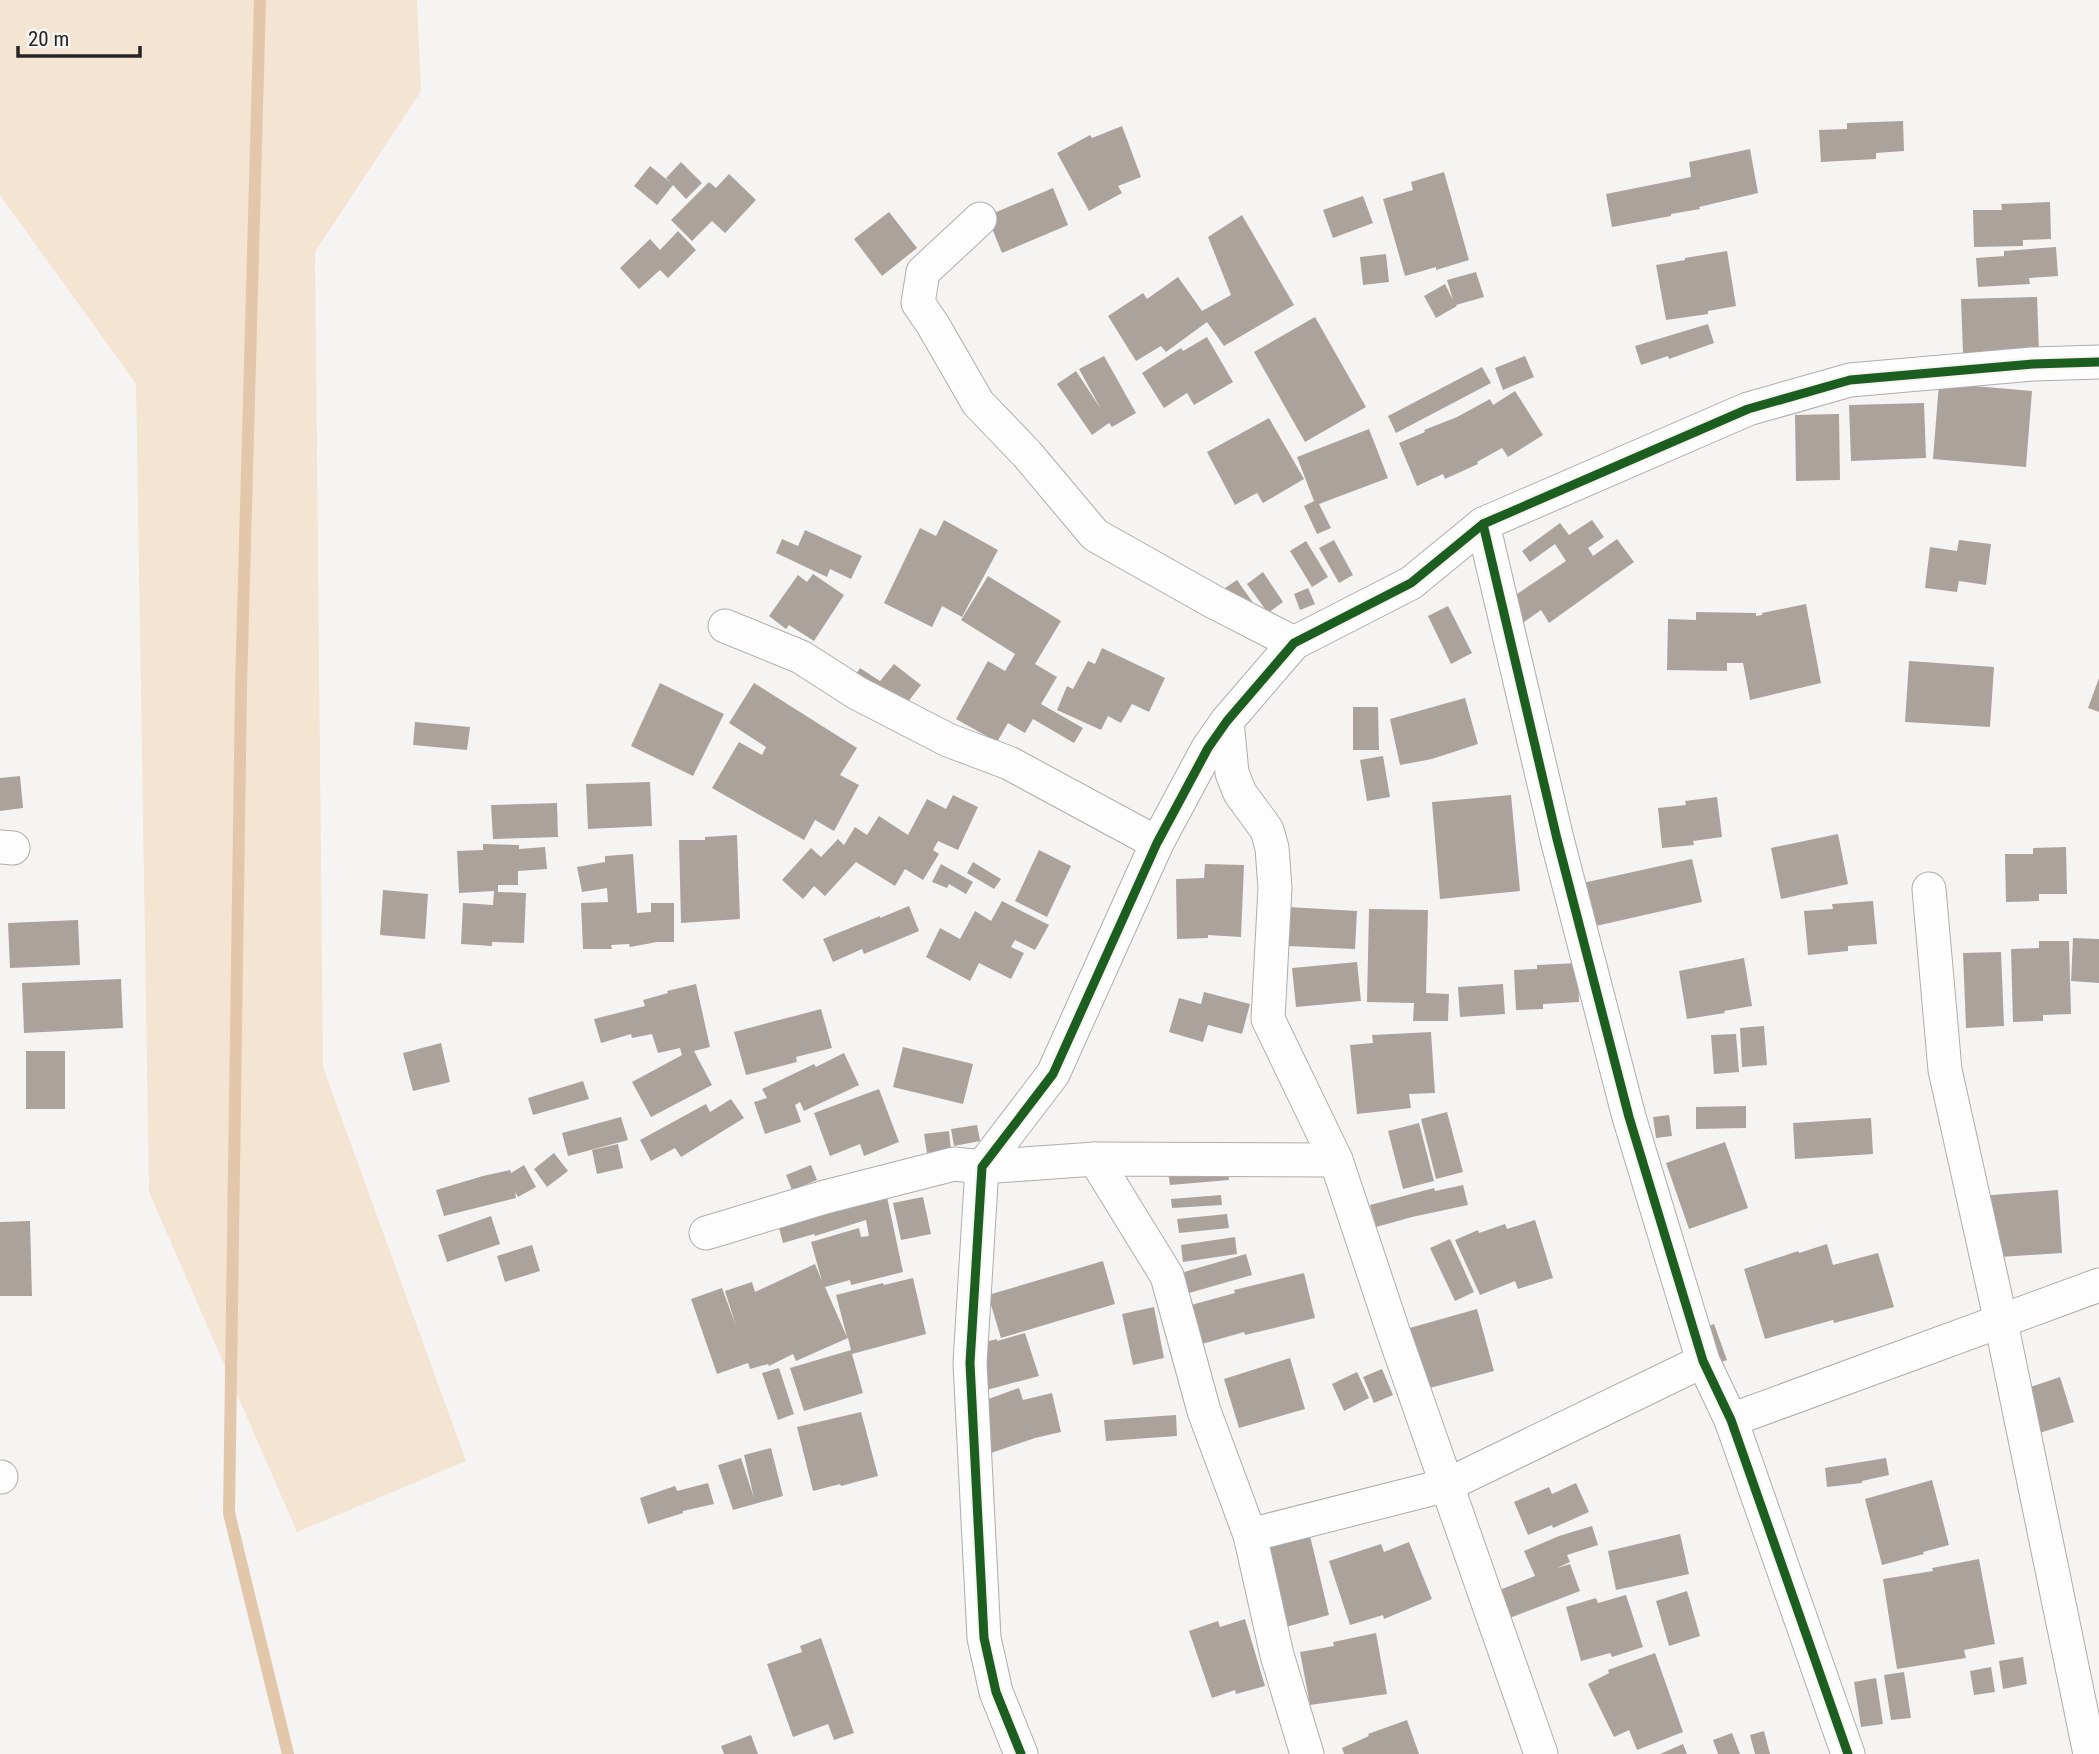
<svg xmlns="http://www.w3.org/2000/svg" width="2099" height="1754" font-family="'Roboto Condensed',sans-serif">
<style>
.green{fill:#f4e4d2}
.lines{fill:none;stroke-linecap:round;stroke-linejoin:round}
.stream{stroke:#e2c7aa;stroke-width:12}
.building{fill:#aba39b}
.street-casing{stroke:#aeadac;stroke-width:35}
.street{stroke:#fefdfd;stroke-width:33}
.cycleway-casing{stroke:#f7f4f1;stroke-width:13}
.cycleway{stroke:#1b5e20;stroke-width:9}
</style>
<rect width="100%" height="100%" fill="#f6f4f2"/>
<polygon class="green" points="0,0 417,0 421,91 315,252 323,1067 466,1461 297,1532 149,1192 136,384 0,195"/>
<g class="lines">
<polyline class="stream" points="260,0 241,688 229,1513 288,1754"/>
</g>
<g class="building">
<polygon points="1903,121 1904,151 1876,153 1876,159 1821,162 1819,130 1847,129 1847,123"/>
<polygon points="1122,126 1141,177 1118,186 1122,193 1089,211 1057,153 1090,135 1092,138"/>
<polygon points="1750,149 1758,193 1699,207 1700,209 1671,214 1671,216 1612,227 1606,194 1691,177 1689,162"/>
<polygon points="681,162 702,183 686,199 673,185 657,205 634,186 650,166 671,183 666,178"/>
<polygon points="1444,172 1469,260 1436,270 1436,267 1405,276 1383,199 1413,190 1411,182"/>
<polygon points="729,174 756,200 725,233 712,221 692,241 671,220 709,182 716,188"/>
<polygon points="1053,188 1068,225 1002,253 987,216"/>
<polygon points="1363,196 1373,223 1333,238 1323,210"/>
<polygon points="2050,202 2051,239 2023,240 2023,246 1974,247 1973,210 2002,210 2001,204"/>
<polygon points="889,212 917,248 882,276 854,239"/>
<polygon points="1242,215 1294,305 1224,346 1207,322 1166,352 1161,346 1136,361 1108,316 1143,293 1147,299 1178,277 1202,311 1231,295 1208,237"/>
<polygon points="678,231 696,250 668,278 660,270 639,289 620,268 650,239 660,250"/>
<polygon points="2056,247 2058,276 2029,278 2030,284 1978,287 1976,258 2004,256 2004,251"/>
<polygon points="1727,251 1736,306 1708,311 1708,314 1666,320 1656,265 1685,260 1685,258"/>
<polygon points="1386,254 1389,282 1363,285 1360,257"/>
<polygon points="1476,272 1484,297 1456,305 1457,306 1436,318 1424,296 1445,284 1453,300 1447,280"/>
<polygon points="2037,297 2039,351 1963,354 1961,299"/>
<polygon points="1315,317 1366,407 1305,442 1254,352"/>
<polygon points="1708,324 1714,343 1669,359 1668,356 1641,365 1635,346"/>
<polygon points="1207,337 1233,382 1194,405 1187,393 1164,408 1142,373 1181,348 1183,351"/>
<polygon points="1104,356 1136,413 1112,427 1109,423 1092,435 1057,384 1076,371 1101,409 1079,369"/>
<polygon points="1525,356 1534,377 1503,390 1495,368"/>
<polygon points="1482,367 1491,383 1396,433 1388,416"/>
<polygon points="1939,383 2032,391 2026,467 1933,459"/>
<polygon points="1515,391 1543,435 1508,457 1502,448 1477,462 1478,464 1445,479 1443,474 1417,486 1399,443 1425,432 1424,430 1457,417 1490,399 1493,405"/>
<polygon points="1924,403 1926,458 1851,461 1849,405"/>
<polygon points="1839,414 1840,480 1796,481 1795,415"/>
<polygon points="1269,418 1304,479 1263,503 1257,493 1235,505 1207,452"/>
<polygon points="1369,429 1388,478 1319,504 1331,528 1317,534 1304,506 1314,501 1297,457"/>
<polygon points="944,520 998,550 962,617 942,606 932,627 884,603 920,528 936,536"/>
<polygon points="1592,520 1604,537 1588,548 1593,556 1617,539 1634,562 1549,623 1541,610 1517,627 1502,604 1566,561 1555,544 1530,562 1522,551 1560,523 1569,535"/>
<polygon points="805,530 862,556 851,579 830,569 827,577 776,553 782,539 798,546"/>
<polygon points="1334,540 1353,575 1339,583 1319,548"/>
<polygon points="1959,540 1991,544 1986,585 1959,581 1957,592 1925,588 1930,547 1957,551"/>
<polygon points="1306,541 1328,577 1312,587 1290,551"/>
<polygon points="1263,572 1283,602 1268,613 1247,584"/>
<polygon points="813,574 844,595 814,641 789,625 786,629 769,616 798,575 807,582"/>
<polygon points="988,576 1061,621 1035,664 1057,677 1041,704 1083,728 1074,743 1033,719 1025,733 1008,723 997,742 956,719 988,661 1005,671 1015,654 961,620"/>
<polygon points="1237,580 1256,607 1219,592"/>
<polygon points="1308,588 1315,604 1300,610 1294,594"/>
<polygon points="1806,604 1821,683 1750,700 1743,663 1727,663 1727,671 1667,670 1668,619 1696,620 1696,612 1756,613 1756,616 1762,615 1762,613"/>
<polygon points="1448,606 1472,653 1451,664 1428,616"/>
<polygon points="1102,648 1165,678 1149,712 1132,704 1121,723 1108,716 1101,730 1057,710 1067,686 1073,689 1088,661 1095,664"/>
<polygon points="1909,661 1994,667 1990,727 1905,722"/>
<polygon points="894,664 921,685 903,708 846,689 860,668 880,681"/>
<polygon points="2099,678 2099,712 2088,708"/>
<polygon points="660,683 724,714 693,776 631,746"/>
<polygon points="754,683 857,748 840,775 859,785 834,831 815,820 804,840 712,788 739,742 762,755 766,747 729,723"/>
<polygon points="1465,698 1478,744 1432,759 1400,765 1390,719"/>
<polygon points="1353,707 1378,707 1379,750 1353,750"/>
<polygon points="415,722 470,727 467,750 413,745"/>
<polygon points="1383,756 1390,797 1367,801 1360,760"/>
<polygon points="20,776 23,808 0,811 0,778"/>
<polygon points="650,782 652,826 588,829 586,784"/>
<polygon points="953,795 978,807 958,850 938,841 933,850 939,854 923,880 905,869 895,886 856,862 825,896 814,886 803,899 782,880 811,848 821,857 838,839 844,845 855,827 867,835 879,816 908,835 927,799 946,809"/>
<polygon points="1511,795 1520,891 1440,899 1432,802"/>
<polygon points="1717,797 1722,837 1693,841 1694,845 1662,848 1658,808 1686,805 1685,801"/>
<polygon points="557,803 558,837 493,839 491,805"/>
<polygon points="1838,834 1848,884 1781,899 1771,848"/>
<polygon points="737,835 740,919 681,923 679,840 705,840 705,837"/>
<polygon points="483,844 519,845 519,849 545,847 547,869 518,871 518,885 498,885 498,892 526,893 524,943 492,942 492,946 461,944 463,903 493,905 494,891 459,893 457,851 483,850"/>
<polygon points="2066,847 2067,894 2039,894 2039,901 2006,902 2005,854 2033,854 2033,848"/>
<polygon points="1039,850 1071,866 1047,917 1015,901"/>
<polygon points="633,854 637,913 651,912 651,903 674,903 674,942 657,942 630,947 629,944 611,945 612,949 583,949 581,903 608,902 607,888 582,892 577,867 605,862 605,856"/>
<polygon points="1692,859 1702,902 1578,930 1569,886"/>
<polygon points="973,862 1001,879 994,889 967,873"/>
<polygon points="941,864 973,882 966,894 949,884 947,888 932,882"/>
<polygon points="1205,864 1244,865 1241,937 1208,935 1208,938 1177,939 1176,879 1204,878"/>
<polygon points="383,890 428,894 425,939 380,935"/>
<polygon points="1002,901 1049,925 1035,950 1015,940 1011,947 1024,953 1011,979 979,963 970,981 926,957 940,928 960,939 975,911 991,921"/>
<polygon points="1873,901 1877,944 1848,946 1848,951 1808,955 1804,911 1833,909 1832,904"/>
<polygon points="909,906 919,931 864,954 862,949 833,962 823,939 880,916 880,918"/>
<polygon points="1289,907 1357,911 1355,949 1287,946"/>
<polygon points="1369,909 1428,910 1426,993 1449,994 1448,1021 1413,1021 1414,1003 1367,1002"/>
<polygon points="78,920 80,965 10,968 8,923"/>
<polygon points="2073,938 2099,939 2099,983 2071,981"/>
<polygon points="2039,941 2069,941 2071,1014 2043,1015 2043,1021 2013,1022 2011,949 2039,948"/>
<polygon points="2001,952 2004,1026 1966,1028 1963,953"/>
<polygon points="1744,958 1752,1006 1724,1011 1725,1013 1687,1019 1679,971"/>
<polygon points="1357,962 1361,1001 1296,1007 1292,968"/>
<polygon points="1578,963 1579,1002 1543,1004 1543,1009 1516,1010 1514,970 1537,969 1537,965"/>
<polygon points="121,979 123,1028 24,1033 22,983"/>
<polygon points="696,984 710,1047 694,1051 712,1085 651,1117 632,1082 682,1055 680,1048 658,1053 652,1034 632,1038 631,1034 601,1043 594,1019 645,1006 643,1000 668,993 667,991"/>
<polygon points="1503,984 1505,1014 1460,1017 1458,987"/>
<polygon points="1204,992 1250,1004 1242,1034 1208,1025 1203,1042 1169,1032 1179,998 1201,1004"/>
<polygon points="821,1009 832,1048 796,1057 797,1062 746,1075 734,1032"/>
<polygon points="1764,1026 1767,1065 1742,1067 1740,1028"/>
<polygon points="1431,1032 1435,1093 1409,1094 1411,1108 1357,1114 1350,1045 1373,1043 1372,1035"/>
<polygon points="1736,1034 1739,1072 1714,1074 1711,1035"/>
<polygon points="441,1043 450,1082 413,1091 403,1053"/>
<polygon points="903,1047 973,1064 963,1104 893,1087"/>
<rect x="26" y="1051" width="39" height="58"/>
<polygon points="844,1053 859,1085 804,1111 800,1102 795,1105 801,1122 765,1134 754,1102 767,1098 762,1089 814,1064 816,1067"/>
<polygon points="583,1081 589,1099 533,1115 528,1098"/>
<polygon points="879,1089 899,1142 864,1156 860,1144 830,1156 814,1113"/>
<polygon points="731,1099 744,1118 681,1157 675,1148 651,1161 640,1140 706,1104 710,1112"/>
<polygon points="1746,1106 1746,1128 1696,1129 1696,1107"/>
<polygon points="1447,1112 1463,1172 1436,1179 1421,1119"/>
<polygon points="1669,1115 1672,1136 1656,1138 1653,1117"/>
<polygon points="621,1117 628,1140 568,1156 562,1133"/>
<polygon points="1871,1118 1873,1154 1795,1159 1793,1123"/>
<polygon points="1419,1123 1434,1181 1403,1189 1388,1131"/>
<polygon points="977,1125 980,1141 954,1146 951,1129"/>
<polygon points="949,1131 951,1150 927,1153 924,1134"/>
<polygon points="1725,1142 1748,1208 1689,1229 1666,1163"/>
<polygon points="618,1144 623,1168 597,1174 592,1150"/>
<polygon points="554,1153 568,1171 547,1187 534,1169"/>
<polygon points="524,1165 536,1187 518,1197 515,1192 516,1198 444,1216 436,1190 483,1176 510,1170 511,1173"/>
<polygon points="811,1165 817,1180 792,1190 786,1175"/>
<polygon points="1227,1166 1229,1180 1170,1185 1168,1172"/>
<polygon points="1463,1185 1468,1205 1412,1217 1376,1227 1370,1205 1434,1188 1435,1191"/>
<polygon points="2058,1190 2062,1253 1970,1259 1966,1197"/>
<polygon points="1221,1195 1222,1205 1172,1208 1171,1199"/>
<polygon points="887,1197 903,1272 851,1285 850,1280 825,1287 847,1337 836,1295 883,1283 884,1285 913,1278 926,1334 852,1354 863,1393 804,1411 790,1368 851,1350 848,1338 796,1361 793,1354 769,1366 768,1364 750,1369 748,1363 717,1374 691,1299 722,1288 736,1326 725,1291 752,1282 755,1292 815,1264 822,1281 811,1242 859,1228 861,1237 869,1236 866,1220 815,1236 814,1234 783,1243 778,1224"/>
<polygon points="923,1197 931,1234 901,1240 893,1203"/>
<polygon points="1227,1214 1229,1228 1179,1233 1177,1219"/>
<polygon points="491,1216 500,1244 447,1262 438,1235"/>
<polygon points="1535,1220 1553,1278 1518,1289 1515,1281 1480,1295 1455,1240 1478,1230 1479,1233 1505,1224 1507,1229"/>
<polygon points="30,1221 32,1296 0,1296 0,1222"/>
<polygon points="1235,1237 1237,1254 1183,1262 1181,1245"/>
<polygon points="1450,1239 1474,1292 1455,1301 1430,1248"/>
<polygon points="1827,1244 1833,1265 1878,1253 1894,1307 1834,1323 1833,1320 1765,1339 1744,1269 1798,1251 1799,1253"/>
<polygon points="532,1245 540,1271 505,1282 497,1256"/>
<polygon points="1246,1254 1252,1275 1189,1293 1184,1272"/>
<polygon points="1103,1261 1115,1304 1001,1338 988,1295"/>
<polygon points="1304,1273 1315,1318 1245,1335 1244,1332 1202,1344 1191,1305 1235,1293 1234,1290"/>
<polygon points="1154,1307 1164,1358 1133,1365 1122,1314"/>
<polygon points="1477,1309 1494,1371 1422,1390 1406,1329"/>
<polygon points="1714,1324 1727,1360 1702,1369 1690,1332"/>
<polygon points="1025,1333 1039,1376 968,1395 957,1349 997,1339 997,1341"/>
<polygon points="1290,1358 1305,1409 1239,1428 1224,1379"/>
<polygon points="779,1368 794,1414 778,1420 762,1373"/>
<polygon points="1382,1369 1393,1395 1374,1403 1363,1377"/>
<polygon points="1357,1372 1369,1398 1344,1411 1332,1384"/>
<polygon points="2060,1377 2074,1422 2018,1440 2004,1396"/>
<polygon points="1019,1388 1023,1400 1052,1393 1061,1432 1035,1438 988,1454 972,1405"/>
<polygon points="861,1412 878,1476 841,1486 840,1484 813,1491 797,1427"/>
<polygon points="1176,1415 1177,1436 1106,1441 1104,1420"/>
<polygon points="771,1448 783,1496 733,1510 718,1465 741,1458 754,1498 744,1455"/>
<polygon points="1886,1458 1889,1475 1862,1481 1862,1483 1827,1487 1825,1468"/>
<polygon points="1932,1480 1949,1545 1923,1552 1924,1554 1882,1565 1865,1499"/>
<polygon points="708,1483 714,1504 683,1511 683,1513 648,1524 640,1498 675,1486 677,1491"/>
<polygon points="1576,1483 1589,1512 1553,1528 1552,1525 1528,1535 1514,1502 1549,1487 1552,1494"/>
<polygon points="1592,1526 1598,1545 1567,1555 1570,1562 1557,1568 1570,1564 1580,1591 1507,1619 1497,1591 1535,1576 1524,1551 1559,1536"/>
<polygon points="1680,1534 1689,1574 1616,1590 1608,1551"/>
<polygon points="1310,1536 1329,1615 1286,1627 1267,1547"/>
<polygon points="1409,1542 1432,1599 1384,1619 1383,1615 1350,1625 1329,1561 1381,1544 1384,1552"/>
<polygon points="1979,1559 1995,1644 1964,1650 1966,1658 1897,1669 1883,1579 1933,1571 1932,1568"/>
<polygon points="1687,1591 1700,1636 1669,1646 1656,1601"/>
<polygon points="1626,1595 1643,1647 1612,1657 1610,1653 1581,1661 1566,1607 1596,1598 1598,1603"/>
<polygon points="1245,1619 1265,1686 1236,1694 1235,1690 1212,1698 1189,1631 1218,1621 1220,1627"/>
<polygon points="1376,1633 1387,1694 1310,1705 1300,1652 1334,1646 1333,1642"/>
<polygon points="821,1638 854,1733 834,1740 828,1724 793,1737 767,1664 802,1652 800,1646"/>
<polygon points="1655,1653 1683,1732 1637,1750 1629,1730 1614,1737 1588,1684 1609,1673 1608,1670"/>
<polygon points="2023,1657 2027,1684 2003,1689 1999,1661"/>
<polygon points="1991,1667 1995,1692 1974,1695 1970,1671"/>
<polygon points="1904,1672 1911,1718 1891,1720 1884,1675"/>
<polygon points="1876,1678 1883,1724 1861,1727 1854,1682"/>
<polygon points="1407,1720 1419,1754 1344,1754 1342,1748 1369,1736 1368,1734"/>
<polygon points="1764,1731 1770,1754 1755,1754 1750,1735"/>
<polygon points="1732,1733 1740,1754 1718,1754 1713,1740"/>
<polygon points="751,1735 758,1754 724,1754 721,1746"/>
<polygon points="1683,1744 1687,1754 1660,1754"/>
</g>
<g class="lines">
<defs>
<g id="street">
<polyline points="980,219 923,272 918,303 933,325 978,403 1027,454 1095,535 1214,602 1294,643"/>
<polyline points="1483,524 1557,839 1629,1117 1703,1361 1731,1420 1848,1754"/>
<polyline points="725,626 801,657 857,693 948,740 1009,763 1157,843"/>
<polyline points="1227,721 1232,773 1240,793 1267,830 1272,848 1275,888 1268,1019 1336,1160 1393,1331 1541,1754"/>
<polyline points="0,847 13,848"/>
<polyline points="1929,889 1945,1070 2001,1322 2090,1754"/>
<polyline points="1095,1159 1167,1276 1204,1411 1250,1535 1277,1655 1307,1754"/>
<polyline points="706,1233 825,1197 954,1164 982,1167 1095,1159 1336,1160"/>
<polyline points="1731,1420 2099,1285"/>
<polyline points="0,1477 1,1477"/>
<polyline points="1250,1535 1447,1485 1703,1361"/>
<polyline points="1021,1754 996,1692 984,1638 970,1363 982,1167 1053,1074 1157,843 1208,748 1227,721 1294,643 1411,583 1483,524 1748,409 1850,380 2033,364 2099,362"/>
</g>
</defs>
<use href="#street" class="street-casing"/>
<use href="#street" class="street"/>
<defs>
<g id="cycleway">
<polyline points="1483,524 1557,839 1629,1117 1703,1361 1731,1420 1848,1754"/>
<polyline points="1021,1754 996,1692 984,1638 970,1363 982,1167 1053,1074 1157,843 1208,748 1227,721 1294,643 1411,583 1483,524 1748,409 1850,380 2033,364 2099,362"/>
</g>
</defs>
<use href="#cycleway" class="cycleway-casing"/>
<use href="#cycleway" class="cycleway"/>
</g>
<path d="M18 46v10h122v-10" fill="none" stroke="#262524" stroke-width="3.5"/>
<text x="28" y="46" font-size="21" fill="#262524" stroke="#f7f4f1" stroke-width="5" paint-order="stroke">20 m</text>
</svg>
